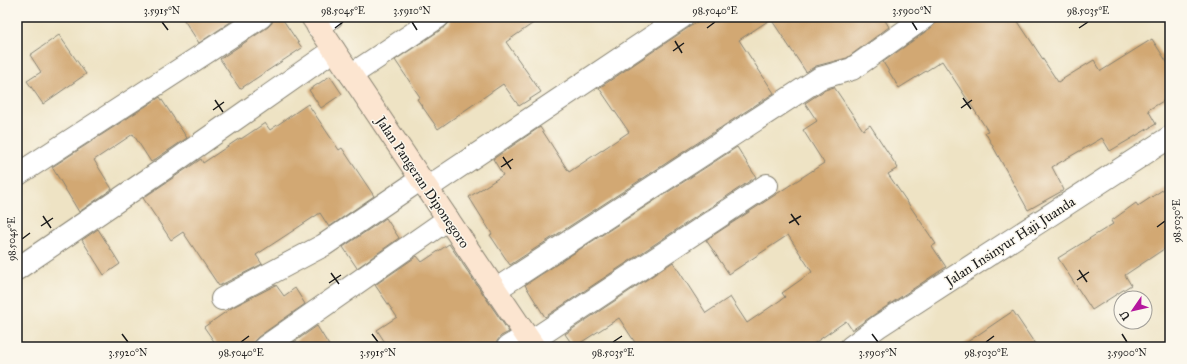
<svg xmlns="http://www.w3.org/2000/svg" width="1187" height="364" font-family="'IM FELL Great Primer',serif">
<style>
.building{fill:#d2a873}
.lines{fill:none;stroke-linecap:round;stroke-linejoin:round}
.street-casing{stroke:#858070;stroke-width:24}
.secondary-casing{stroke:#858070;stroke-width:24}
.street{stroke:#fff;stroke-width:22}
.secondary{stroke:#fce5d0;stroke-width:22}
.ticks{fill:none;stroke:#1c1c1c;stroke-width:1.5}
.labels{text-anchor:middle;stroke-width:3;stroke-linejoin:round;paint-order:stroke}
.street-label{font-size:14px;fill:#1c1c1c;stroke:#fbf7ec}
.neatline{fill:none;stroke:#1c1c1c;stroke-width:1.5}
.ticks-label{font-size:10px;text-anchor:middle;fill:#1c1c1c}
</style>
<rect width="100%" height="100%" fill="#fbf7ec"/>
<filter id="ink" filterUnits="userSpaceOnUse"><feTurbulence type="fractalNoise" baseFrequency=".025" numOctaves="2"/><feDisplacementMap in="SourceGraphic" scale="8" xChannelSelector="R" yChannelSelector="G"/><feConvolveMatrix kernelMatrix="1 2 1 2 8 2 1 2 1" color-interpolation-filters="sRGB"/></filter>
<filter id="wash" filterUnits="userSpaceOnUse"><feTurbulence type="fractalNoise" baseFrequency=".012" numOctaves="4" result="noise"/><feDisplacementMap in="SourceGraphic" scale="16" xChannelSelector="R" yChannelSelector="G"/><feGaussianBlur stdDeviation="0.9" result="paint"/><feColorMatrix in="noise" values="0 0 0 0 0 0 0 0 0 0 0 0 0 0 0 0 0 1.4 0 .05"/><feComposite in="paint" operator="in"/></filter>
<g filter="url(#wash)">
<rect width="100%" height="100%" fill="#eee3c4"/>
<g id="blocks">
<g class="building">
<polygon points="182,17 238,17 199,43"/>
<polygon points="273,17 281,17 302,48 240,89 220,59 268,27 272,23"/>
<polygon points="450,17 542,17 506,42 541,92 519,106 503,84 438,129 417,99 420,97 395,60 445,27 449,23"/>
<polygon points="704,17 883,17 889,27 847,58 816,66 806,72 771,19 739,40 774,93 510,265 490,235 492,234 469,197 503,175 493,159 540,127 569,172 629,132 599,88"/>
<polygon points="938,17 1015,17 1058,82 1094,60 1101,71 1152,39 1170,67 1170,97 1148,110 1156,124 1110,151 1102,138 1052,167 1064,190 1028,210 985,132 988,131 942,61 899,88 883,62 932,27 936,23"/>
<polygon points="59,35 86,74 43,104 27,81 41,72 30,55"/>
<polygon points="330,76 342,94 321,108 309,90"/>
<polygon points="834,87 863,130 870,125 898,168 888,174 936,244 932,246 946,267 872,316 852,330 846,321 809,347 638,347 619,318 574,347 565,334 673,262 706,313 730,297 747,323 785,297 782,293 812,272 788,235 729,274 706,240 824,163 803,130 817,121 805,103 825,90"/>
<polygon points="160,97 187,138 151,162 133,134 94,160 112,189 79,212 52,167"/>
<polygon points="308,104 339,150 342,148 374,196 329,227 320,213 256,255 262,264 219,286 183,232 171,240 143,198 201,159 203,163 240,138 241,139 265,123 270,130"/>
<polygon points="737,147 756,177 545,317 525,285"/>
<polygon points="1170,185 1170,245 1125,275 1131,285 1092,310 1058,258 1113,224 1111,221 1136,203 1138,206"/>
<polygon points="386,218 399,238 357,268 343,247"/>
<polygon points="98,229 120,264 104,275 82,240"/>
<polygon points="449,244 509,332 501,336 497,341 496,347 388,347 377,330 397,317 375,285 417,256 422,262"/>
<polygon points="276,285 284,296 295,288 305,304 258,337 254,341 253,347 218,347 204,327 233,307"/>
<polygon points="1013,311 1037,347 960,347"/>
<polygon points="317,326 330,347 287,347"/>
</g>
</g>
</g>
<g filter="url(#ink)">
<use href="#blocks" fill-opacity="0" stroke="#858070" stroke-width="1"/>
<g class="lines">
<defs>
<g id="street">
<polyline points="318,27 332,17"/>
<polyline points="351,75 438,17"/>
<polyline points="17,175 261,17"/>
<polyline points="427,188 682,17"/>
<polyline points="17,269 177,160 334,50"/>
<polyline points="495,290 820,78 852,69 925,17"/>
<polyline points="222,299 324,245 421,179"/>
<polyline points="530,342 767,185"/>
<polyline points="265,347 448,219"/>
<polyline points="508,347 526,336"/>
<polyline points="851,347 879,326 1170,137"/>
</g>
<polyline id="secondary" points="312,17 534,347"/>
</defs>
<use href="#street" class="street-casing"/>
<use href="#secondary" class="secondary-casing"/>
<use href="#street" class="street"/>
<use href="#secondary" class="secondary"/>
</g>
</g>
<path class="ticks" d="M162 22 168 30M412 22 417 30M912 22 917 30M335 28 343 22M707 28 715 22M1079 28 1088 22M675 41 682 53M673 51 684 43M963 98 971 109M215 100 223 112M961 108 972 100M213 110 224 102M503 157 511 169M501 167 513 159M791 214 799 225M43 216 51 228M789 223 801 216M41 226 53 218M1157 227 1165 221M22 239 30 233M1079 270 1087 282M331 273 339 284M1077 280 1089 272M329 283 341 275M122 334 128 342M372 334 378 342M872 334 878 342M1122 334 1127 342M241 342 249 336M613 342 622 336M986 342 994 336"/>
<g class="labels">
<g class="street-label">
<text transform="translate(423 182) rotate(56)" y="5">Jalan Pangeran Diponegoro</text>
<text transform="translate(1010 241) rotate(-33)" y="5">Jalan Insinyur Haji Juanda</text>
</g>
</g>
<rect width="1187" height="364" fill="none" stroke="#fbf7ec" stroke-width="44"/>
<g transform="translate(1133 310) rotate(236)"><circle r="19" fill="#fbf7ec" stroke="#a29f99"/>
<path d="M0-3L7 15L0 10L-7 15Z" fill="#b5179e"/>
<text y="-6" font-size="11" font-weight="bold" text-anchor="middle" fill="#1c1c1c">U</text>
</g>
<rect x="22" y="22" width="1143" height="320" class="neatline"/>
<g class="ticks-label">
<text x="162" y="14">3.5915°N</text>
<text x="343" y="14">98.5045°E</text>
<text x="412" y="14">3.5910°N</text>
<text x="715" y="14">98.5040°E</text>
<text x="912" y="14">3.5900°N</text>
<text x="1088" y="14">98.5035°E</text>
<text transform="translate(1176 221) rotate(-90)" y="4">98.5030°E</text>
<text transform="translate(11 239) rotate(-90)" y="4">98.5045°E</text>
<text x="128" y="356">3.5920°N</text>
<text x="241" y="356">98.5040°E</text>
<text x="378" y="356">3.5915°N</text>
<text x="613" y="356">98.5035°E</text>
<text x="878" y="356">3.5905°N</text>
<text x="986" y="356">98.5030°E</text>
<text x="1127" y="356">3.5900°N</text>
</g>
</svg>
